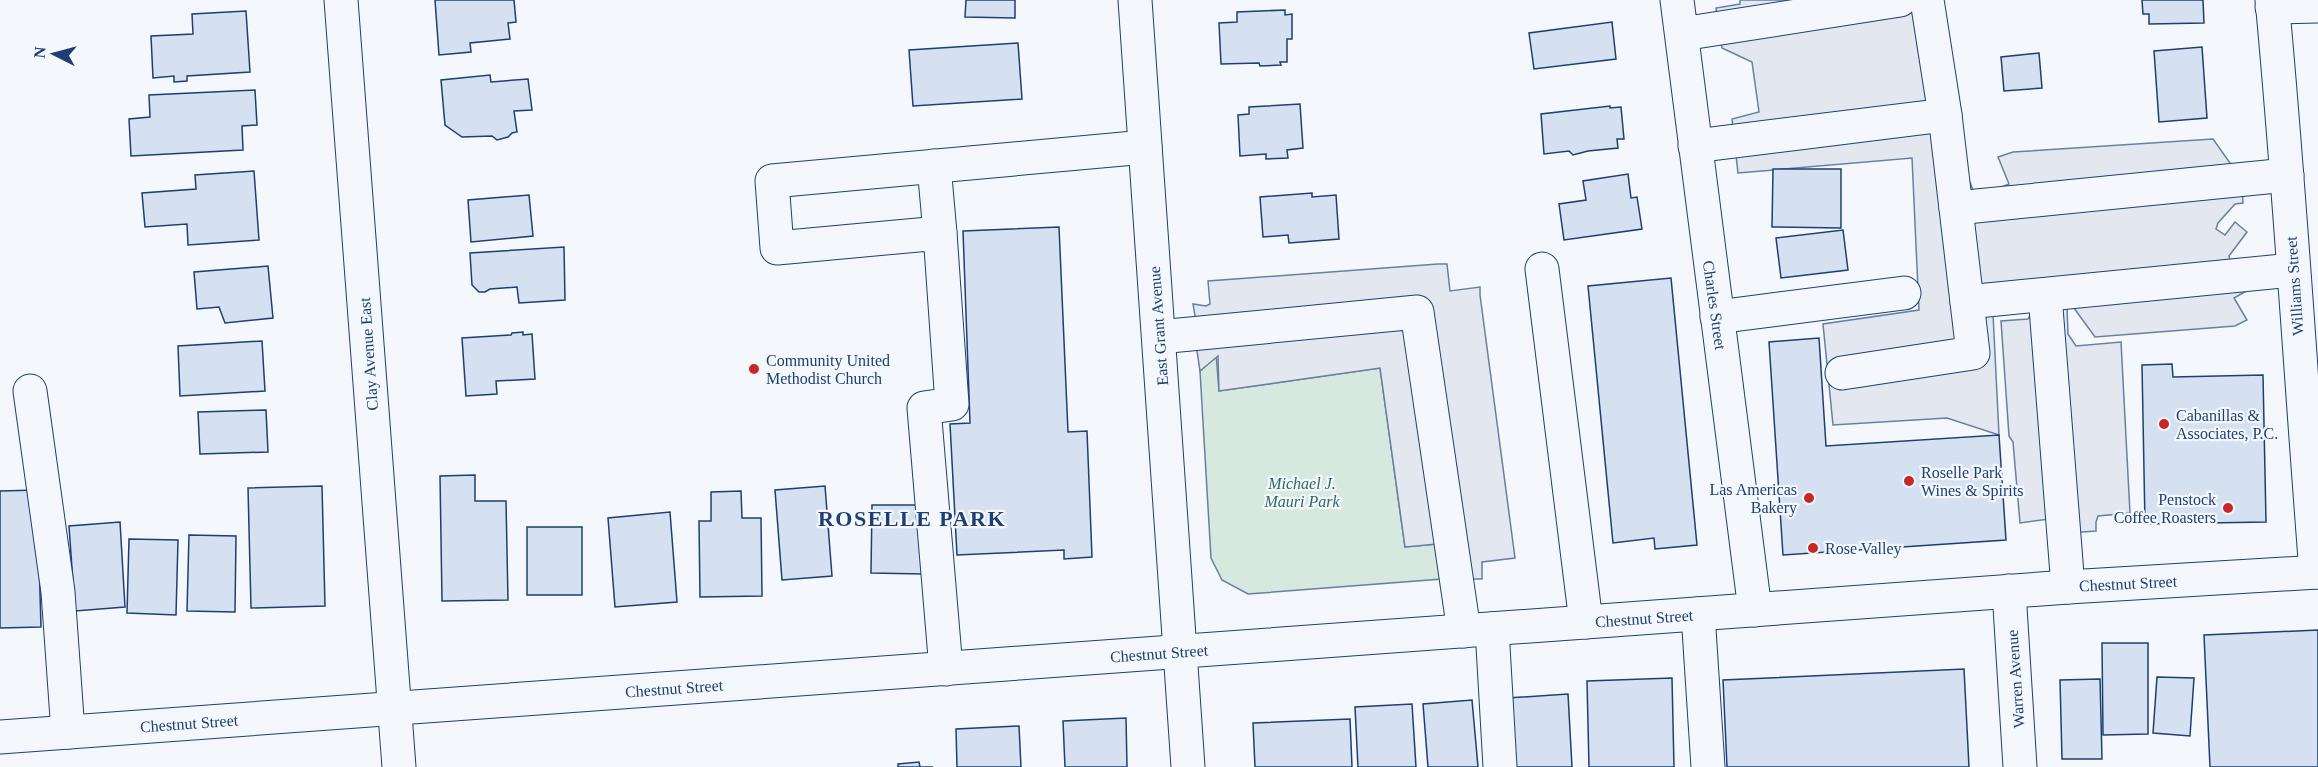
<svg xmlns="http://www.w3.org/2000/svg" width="2318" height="767" font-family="Georgia,serif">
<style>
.green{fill:#d7e8df;stroke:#687fa3;stroke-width:1.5}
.parking{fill:#e3e8f0;stroke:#687fa3;stroke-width:1.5}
.building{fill:#d5e0f0;stroke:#1d3f73;stroke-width:1.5}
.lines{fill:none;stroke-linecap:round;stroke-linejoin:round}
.minor-casing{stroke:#1d3f73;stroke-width:35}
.minor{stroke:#f4f7fb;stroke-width:33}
.poi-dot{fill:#c62828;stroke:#f4f7fb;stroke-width:2}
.labels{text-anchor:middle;stroke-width:4.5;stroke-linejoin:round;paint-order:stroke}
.street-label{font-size:16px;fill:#1d3f73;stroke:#f4f7fb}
.poi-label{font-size:16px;fill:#1d3f73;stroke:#f4f7fb;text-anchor:start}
.park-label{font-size:16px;font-style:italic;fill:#2c6c60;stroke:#f4f7fb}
.district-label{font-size:22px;font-weight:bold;letter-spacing:1.5px;fill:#1d3f73;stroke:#f4f7fb}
</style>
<rect width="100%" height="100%" fill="#f4f7fb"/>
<polygon class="green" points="1216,353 1219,391 1380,368 1405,547 1437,544 1442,579 1248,594 1222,580 1211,558 1200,371"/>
<g class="parking">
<polygon points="1740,0 1939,0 1968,177 1973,190 1989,192 2009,184 1998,157 2013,152 2213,139 2235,170 2241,166 2243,203 2235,204 2218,223 2216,229 2225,235 2235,222 2247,232 2229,256 2230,261 2250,289 2234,298 2247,320 2235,326 2095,337 2074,308 2067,308 2068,334 2076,346 2121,342 2130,513 2098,516 2096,522 2096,531 2055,534 2049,519 2020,523 2013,442 2009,436 2001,321 2028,319 2031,314 2028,308 1993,314 1999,435 1947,418 1833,425 1823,324 1919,310 1912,158 1738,173 1732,119 1759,112 1752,62 1722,48 1716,8 1740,4"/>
<polygon points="1438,264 1447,264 1450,291 1480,287 1480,295 1515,558 1482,562 1482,579 1442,579 1437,544 1405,547 1380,368 1219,391 1218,356 1200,371 1196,344 1197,327 1193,304 1206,306 1210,304 1208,281"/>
</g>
<g class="building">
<polygon points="435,0 514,0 516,22 508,23 510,39 470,43 471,52 439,55"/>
<polygon points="966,0 1015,0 1015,18 965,17"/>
<polygon points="2142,0 2203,0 2204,23 2149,24 2149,14 2143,14"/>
<polygon points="1285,10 1285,15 1292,14 1292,39 1287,39 1287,62 1280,62 1281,65 1260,66 1259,63 1221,64 1219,23 1237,22 1237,12"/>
<polygon points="246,11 250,72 187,76 187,81 174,82 174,76 153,78 151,36 193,34 192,14"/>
<polygon points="1612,22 1616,59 1534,69 1529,33"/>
<polygon points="1018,43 1022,99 913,106 909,50"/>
<polygon points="2202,47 2207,118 2159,122 2154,51"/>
<polygon points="2039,53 2042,88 2004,91 2001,57"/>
<polygon points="490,75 491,82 528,79 532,110 514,111 517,132 512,133 508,137 497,140 492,136 462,137 445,125 441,80"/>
<polygon points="255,90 257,125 242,126 243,150 131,156 129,119 150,117 149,95"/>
<polygon points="1300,104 1303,148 1287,150 1288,158 1266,159 1266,154 1240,156 1238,115 1249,114 1249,107"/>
<polygon points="1610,106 1610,108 1621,107 1624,139 1617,139 1618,148 1588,151 1573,155 1569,151 1544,154 1541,114"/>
<polygon points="1773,169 1841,169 1841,228 1772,227"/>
<polygon points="254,171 259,240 188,245 187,224 145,227 142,193 196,189 195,175"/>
<polygon points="1628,174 1631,198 1637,197 1642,229 1564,240 1559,204 1586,200 1583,181"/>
<polygon points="1312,193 1312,197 1336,195 1339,239 1289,243 1288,235 1263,237 1260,197"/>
<polygon points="529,195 533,236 471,242 468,200"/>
<polygon points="1059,227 1068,432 1087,431 1092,557 1064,559 1064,550 957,555 950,424 970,423 963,231"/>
<polygon points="1843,230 1848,270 1781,278 1776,238"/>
<polygon points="564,247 565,300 519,303 517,287 490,289 485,292 479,292 472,285 470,253"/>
<polygon points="268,266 273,318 225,323 219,307 197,309 194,272"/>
<polygon points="1671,278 1697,545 1655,549 1654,538 1613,543 1588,286"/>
<polygon points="523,332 523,335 532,334 535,379 496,381 497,394 466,396 462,338 511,335 512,333"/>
<polygon points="1819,338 1826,446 1999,435 2006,540 1783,555 1769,342"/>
<polygon points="262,341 265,391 180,396 178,346"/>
<polygon points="2172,364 2173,377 2263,375 2266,522 2145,524 2142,365"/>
<polygon points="266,410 268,452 200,454 198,412"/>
<polygon points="475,475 475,501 506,501 508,600 442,601 440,476"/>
<polygon points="322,486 325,606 251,608 248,488"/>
<polygon points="825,486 832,576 782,580 775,490"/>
<polygon points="37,490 41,627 0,628 0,491"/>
<polygon points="741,491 742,518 761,518 762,596 700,597 699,521 711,521 711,492"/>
<polygon points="872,505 924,505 924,574 871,573"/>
<polygon points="670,512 677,602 615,607 608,518"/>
<polygon points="120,522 125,607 75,611 69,526"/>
<rect x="527" y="527" width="55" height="68"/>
<polygon points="189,535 236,536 235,612 187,611"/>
<polygon points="129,539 178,540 176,615 127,613"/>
<polygon points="2318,630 2318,767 2210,767 2204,635"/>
<polygon points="2102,643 2148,643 2148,734 2103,735"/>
<polygon points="1964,669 1969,767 1727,767 1723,680"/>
<polygon points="2157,677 2194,678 2190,736 2153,733"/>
<polygon points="1672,678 1674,767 1589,767 1587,681"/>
<polygon points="2100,679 2102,759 2062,759 2060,680"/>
<polygon points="1568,694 1572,767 1511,767 1507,698"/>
<polygon points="1472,700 1478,767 1428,767 1423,704"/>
<polygon points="1412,704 1416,767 1358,767 1355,707"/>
<polygon points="1126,718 1127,767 1065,767 1063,721"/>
<polygon points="1350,719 1352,767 1255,767 1253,723"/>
<polygon points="1019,726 1021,767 957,767 956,729"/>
<polygon points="919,762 920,767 933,767 898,767 898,764"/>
</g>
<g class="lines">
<defs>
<g id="minor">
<polyline points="341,0 399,767"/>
<polyline points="1135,0 1188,767"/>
<polyline points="1677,0 1755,610"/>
<path d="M2272 0C2290 190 2301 382 2316 572"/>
<polyline points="2272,7 2318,6"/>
<polyline points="1682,34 1900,0"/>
<polyline points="1695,146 1945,115"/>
<polyline points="934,166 940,233"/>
<polyline points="1956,208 2287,175"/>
<polyline points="1542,269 1586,622"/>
<polyline points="2045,295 2068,587"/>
<polyline points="1967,302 2292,270"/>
<polyline points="1717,317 1904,293"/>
<polyline points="1159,337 1417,312 1464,631"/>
<polyline points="1842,373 1973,353 1945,115 1927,0"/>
<polyline points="30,391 58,592 68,732"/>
<polyline points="2009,591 2020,767"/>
<polyline points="1698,614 1708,767"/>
<polyline points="1492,629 1500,767"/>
<polyline points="946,669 924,408 952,404 940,233 777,248 772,181 1145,147"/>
<polyline points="0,737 2068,587 2318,572"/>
</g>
</defs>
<use href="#minor" class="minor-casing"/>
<use href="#minor" class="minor"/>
</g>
<g class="poi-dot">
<circle cx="754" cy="369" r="6"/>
<circle cx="2164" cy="424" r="6"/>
<circle cx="1909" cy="481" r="6"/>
<circle cx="1809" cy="498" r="6"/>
<circle cx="2228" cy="508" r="6"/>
<circle cx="1813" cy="548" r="6"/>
</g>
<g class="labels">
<g class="street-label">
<text transform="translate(2294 286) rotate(-94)" y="6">Williams Street</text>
<text transform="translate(1715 305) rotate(82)" y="6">Charles Street</text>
<text transform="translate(1158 326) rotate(-94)" y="6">East Grant Avenue</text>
<text transform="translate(368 354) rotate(-94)" y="6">Clay Avenue East</text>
<text transform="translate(2128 583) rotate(-3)" y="6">Chestnut Street</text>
<text transform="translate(1644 618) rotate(-4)" y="6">Chestnut Street</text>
<text transform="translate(1159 653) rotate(-4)" y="6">Chestnut Street</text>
<text transform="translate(2015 679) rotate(-94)" y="6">Warren Avenue</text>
<text transform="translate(674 688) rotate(-4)" y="6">Chestnut Street</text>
<text transform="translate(189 723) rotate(-4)" y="6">Chestnut Street</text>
</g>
<g class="poi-label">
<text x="766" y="366">Community United<tspan x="766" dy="18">Methodist Church</tspan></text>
<text x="2176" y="421">Cabanillas &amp;<tspan x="2176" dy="18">Associates, P.C.</tspan></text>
<text x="1921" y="478">Roselle Park<tspan x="1921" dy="18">Wines &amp; Spirits</tspan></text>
<text x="1797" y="495" text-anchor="end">Las Americas<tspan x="1797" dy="18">Bakery</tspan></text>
<text x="2216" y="505" text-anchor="end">Penstock<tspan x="2216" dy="18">Coffee Roasters</tspan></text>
<text x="1825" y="554">Rose Valley</text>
</g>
<g class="park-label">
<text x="1302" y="489">Michael J.<tspan x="1302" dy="18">Mauri Park</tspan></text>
</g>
<g class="district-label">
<text x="912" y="526">ROSELLE PARK</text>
</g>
</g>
<g transform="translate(54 54) rotate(276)" stroke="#f4f7fb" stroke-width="4.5" paint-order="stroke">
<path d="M0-4.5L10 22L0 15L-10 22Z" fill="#1d3f73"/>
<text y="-9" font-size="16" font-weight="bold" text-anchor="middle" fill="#1d3f73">N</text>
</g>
</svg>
